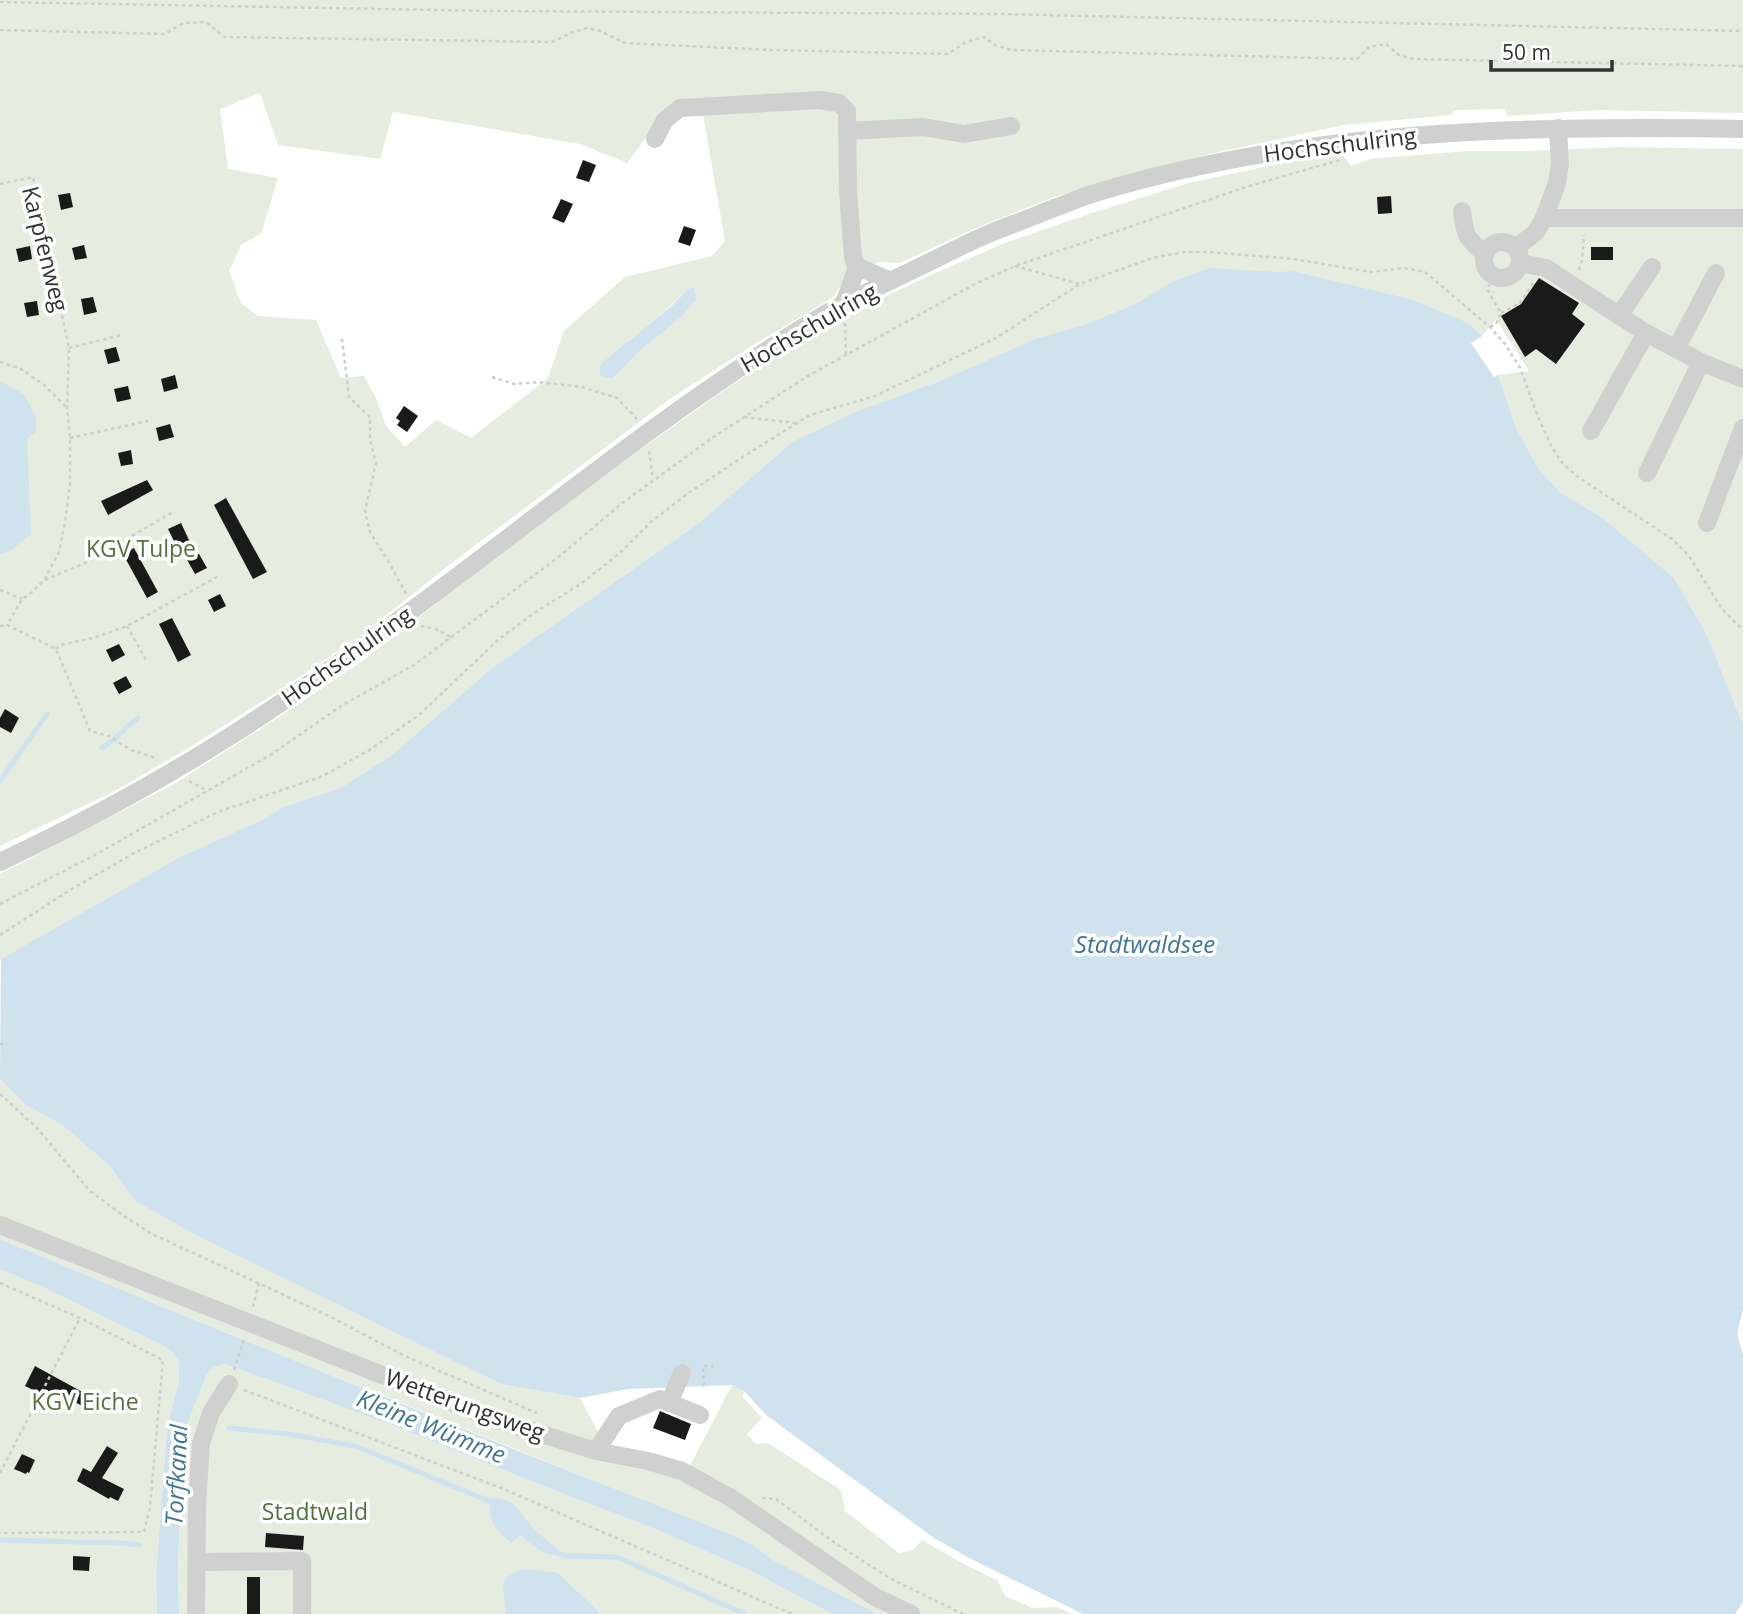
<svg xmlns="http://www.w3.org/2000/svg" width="1743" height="1614" font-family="'Open Sans',sans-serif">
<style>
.green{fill:#e6ecdf;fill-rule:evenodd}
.water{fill:#cfe2ee}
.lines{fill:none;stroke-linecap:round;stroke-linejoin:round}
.stream{stroke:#cfe2ee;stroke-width:5}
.building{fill:#1a1a1a}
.path{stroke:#cdcdcd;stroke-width:2.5;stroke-dasharray:3.5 3.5;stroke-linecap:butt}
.minor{stroke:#d0d0d0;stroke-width:18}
.labels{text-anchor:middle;stroke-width:7;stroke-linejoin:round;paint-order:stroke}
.street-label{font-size:23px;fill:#333;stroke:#fff}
.park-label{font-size:23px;fill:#56703f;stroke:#fff}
.water-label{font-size:24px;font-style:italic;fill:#3f7597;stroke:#fff}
</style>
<rect width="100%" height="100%" fill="#fff"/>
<g class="green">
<path d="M0 0H1743V113L1598 110 1507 116 1505 109 1455 110 1451 115 1344 125 1210 154 1051 198 969 231 900 263 879 262 847 276 832 298 755 344 668 400 452 563 357 638 277 692 182 752 113 792 0 846ZM260 93 278 145 380 159 393 112 580 144 627 163 654 127 682 113 703 114 725 241 712 256 625 277 564 331 548 378 471 438 436 420 405 447 386 426 376 398 364 376 341 378 316 320 258 316 241 303 229 271 241 245 261 234 278 178 228 169 220 109ZM686 290 638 351 612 379 600 376 599 366C627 339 660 319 686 290Z"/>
<polygon points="1619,147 1743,149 1743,725 1707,635 1674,578 1603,518 1561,493 1538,468 1517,430 1498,375 1529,371 1496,319 1482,336 1467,323 1411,299 1293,271 1171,282 1135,304 1086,324 1035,339 935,383 792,442 699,523 492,668 391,756 340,788 281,808 264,819 180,857 0,960 0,874 174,784 279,717 358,664 588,487 713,398 768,361 843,317 924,278 1005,243 1092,213 1189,183 1292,161 1341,153 1351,166 1370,159 1467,151 1529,151"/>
<polygon points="0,1079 24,1104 62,1125 110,1166 135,1201 501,1384 580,1398 599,1433 591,1454 683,1479 732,1385 744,1391 743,1397 762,1418 747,1434 756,1444 768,1443 841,1490 845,1511 899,1553 913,1550 922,1540 962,1563 997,1580 1005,1596 1032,1608 1056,1607 1073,1614 878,1614 773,1560 752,1544 192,1319 0,1239"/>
<polygon points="0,1269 38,1285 162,1345 172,1352 178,1360 179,1381 167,1427 156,1575 157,1614 0,1614"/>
<polygon points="225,1364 392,1425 528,1480 660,1531 753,1572 832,1614 179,1614 178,1561 182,1476 187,1425 207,1374 214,1367"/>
</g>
<g class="water">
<polygon points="1210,268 1276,272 1293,271 1411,299 1468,323 1482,336 1471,343 1494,377 1498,375 1517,430 1538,468 1561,493 1603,518 1674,578 1707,635 1743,725 1743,1309 1737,1334 1743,1354 1743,1602 1735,1614 1083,1614 971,1559 934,1538 766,1415 744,1391 732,1385 628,1389 580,1398 501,1384 202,1238 135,1201 110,1166 62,1125 24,1104 0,1079 1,959 180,857 264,819 281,808 340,788 391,756 492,668 699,523 792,442 856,412 935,383 1035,339 1086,324 1135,304 1171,282"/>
<path d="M694 287 696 300 682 316 638 352 612 379 600 376 599 366C621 345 646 328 669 308 678 301 683 291 694 287Z"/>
<polygon points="0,381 24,394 36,417 36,432 27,438 31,534 10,551 0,554"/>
<polygon points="0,1239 192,1319 511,1448 722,1531 752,1544 773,1560 878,1614 832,1614 753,1572 660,1531 528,1480 392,1425 225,1364 214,1367 207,1374 187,1425 182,1476 178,1561 179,1614 157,1614 156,1575 167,1427 179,1381 178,1360 172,1352 162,1345 38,1285 0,1269"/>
<path d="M493 1498C517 1497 522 1518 535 1530 545 1539 555 1547 565 1556 545 1556 535 1549 521 1535L511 1543C495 1528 490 1525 490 1501Z"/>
<polygon points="520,1570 538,1570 558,1573 601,1614 506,1614 503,1589 505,1578"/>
</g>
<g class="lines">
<g class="stream">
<path d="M102 748C114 741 126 727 138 718"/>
<polyline points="0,781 47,714"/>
<polyline points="229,1428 288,1434 355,1446 494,1503"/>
<polyline points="0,1540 120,1543 139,1545"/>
<polyline points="561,1554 565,1556 617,1557 745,1614"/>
</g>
</g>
<g class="building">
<polygon points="583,160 596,165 589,182 576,178"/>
<polygon points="70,193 73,207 61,210 58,195"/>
<polygon points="1391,196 1392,213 1378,214 1377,197"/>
<polygon points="561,199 573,204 564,223 552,218"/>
<polygon points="684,226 696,230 690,246 678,242"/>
<polygon points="84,245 87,258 75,260 72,248"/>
<polygon points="30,246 32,259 19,262 16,249"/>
<rect x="1591" y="247" width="22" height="13"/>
<polygon points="1539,278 1579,303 1572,314 1585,324 1556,364 1536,349 1525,357 1501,316 1521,304"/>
<polygon points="93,297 97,312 84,315 81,299"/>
<polygon points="37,301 39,315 27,317 24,303"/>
<polygon points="116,347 120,361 108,364 104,350"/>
<polygon points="175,375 178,388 164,392 161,379"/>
<polygon points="128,386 131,399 117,402 114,389"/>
<polygon points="404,406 418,416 407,432 397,425 400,421 396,418"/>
<polygon points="170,424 174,437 159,441 156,428"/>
<polygon points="131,450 133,464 121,466 118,453"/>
<polygon points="147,480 153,490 108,515 101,501"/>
<polygon points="226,498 267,572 253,579 214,505"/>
<polygon points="181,523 196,555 199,554 207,568 195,574 176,540 174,541 168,529"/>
<polygon points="134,548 158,592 147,598 123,554"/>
<polygon points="220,594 226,606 214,612 208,600"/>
<polygon points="172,618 191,655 178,662 159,624"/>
<polygon points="119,644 125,655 112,662 106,650"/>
<polygon points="126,676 132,687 119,694 113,683"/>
<polygon points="5,709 19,718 11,733 0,727 0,718"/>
<polygon points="35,1366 97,1400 92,1411 69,1399 66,1406 25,1386"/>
<polygon points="660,1411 691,1424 685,1440 653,1428"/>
<polygon points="107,1446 118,1453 102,1478 124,1489 118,1501 110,1497 109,1499 77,1481 83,1468 91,1472"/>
<polygon points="22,1454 35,1460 29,1473 27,1472 26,1474 14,1469"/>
<polygon points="266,1533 304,1536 303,1550 265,1547"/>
<polygon points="73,1556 90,1557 89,1571 73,1570"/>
<rect x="247" y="1577" width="13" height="37"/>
</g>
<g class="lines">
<g class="path">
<polyline points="0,2 493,11 999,14 1743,31"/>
<polyline points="0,30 164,34 184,23 206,22 224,37 552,42 573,32 588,28 600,31 625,43 772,50 948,54 966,42 984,37 995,45 1011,50 1357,59 1369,47 1386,44 1399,55 1413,59 1743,66"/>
<polyline points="0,184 33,177 69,348 67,408 70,438 70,484 65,522 59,552 44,580 31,593 22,599 7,625"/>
<polyline points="1015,266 1080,284"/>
<polyline points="1579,270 1582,261 1584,235"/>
<polyline points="1501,313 1520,303 1534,282"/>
<polyline points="845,323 846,354"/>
<polyline points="1490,327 1496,324 1501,313 1487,289 1494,277"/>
<polyline points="342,339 349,397 370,417 370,440 376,463 365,511 370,532 390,564 406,594"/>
<polyline points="69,348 121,335"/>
<polyline points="0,362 21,369 44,385 67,408"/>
<polyline points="492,377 514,384 538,382 582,387 617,398 637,419"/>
<polyline points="744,417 796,423"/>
<polyline points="70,438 148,421"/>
<polyline points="649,451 653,479"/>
<polyline points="45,580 85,563 175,511"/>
<polyline points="0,590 22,599"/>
<polyline points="0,626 7,625 56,649 90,731 109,736 131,750 153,757 157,760"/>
<polyline points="127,626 146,660"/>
<polyline points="421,626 435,629 451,637"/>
<polyline points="56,649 60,645 93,638 127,626 219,576"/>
<polyline points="189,781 208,791"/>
<polyline points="0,904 95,855 272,754 341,706 414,665 556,559 621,504 712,438 806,377 975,284 1015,266 1249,186 1340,160"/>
<polyline points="0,935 75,887 136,852 218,812 323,776 371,749 419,715 498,640 534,613 582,583 621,552 651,522 687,494 741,458 810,415 875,396 996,338 1080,284 1152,258 1184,252 1209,252 1294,259 1370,272 1404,268 1425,272 1490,327 1505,344 1520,368 1539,419 1553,449 1563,464 1578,477 1672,539 1689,556 1722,609 1743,630"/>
<polyline points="0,1045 3,1043"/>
<polyline points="0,1094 37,1128 90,1191 124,1216 152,1234 327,1315 407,1357 537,1413"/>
<polyline points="0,1283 80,1318 163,1360 150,1507 144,1532 0,1533"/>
<polyline points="253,1307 259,1283"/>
<polyline points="234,1370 244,1340"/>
<polyline points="704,1386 703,1366 713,1366"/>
<polyline points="244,1390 501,1488 792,1614"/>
<polyline points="0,1473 80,1318"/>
<polyline points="762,1498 776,1499 835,1543 891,1579 963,1614"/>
</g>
<g class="minor">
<polyline points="847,131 923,127 964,134 1011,126"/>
<polyline points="655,139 665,120 680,108 819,100 839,103 847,111 848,191 853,257 856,266 855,273 844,303"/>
<path d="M1462 211C1465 236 1466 238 1485 254"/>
<polyline points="1544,218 1743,218"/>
<circle cx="1502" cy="260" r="18"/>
<polyline points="1516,248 1536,232 1544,218 1557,183 1560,164 1558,128"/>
<polyline points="1520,263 1546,268 1646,333 1701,362 1743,379"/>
<polyline points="856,266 891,281"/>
<polyline points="1619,316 1652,267"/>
<polyline points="1676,349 1716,273"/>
<polyline points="1591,431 1646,333"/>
<polyline points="1647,473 1701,362"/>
<polyline points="1707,523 1743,428"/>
<path d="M0 862C59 834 117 804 173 771 254 724 332 669 408 613 544 513 674 404 820 317 850 299 883 285 915 269 939 258 962 245 986 235 1007 226 1028 219 1049 210 1065 204 1080 198 1095 193 1306 129 1525 125 1743 129"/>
<polyline points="0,1225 497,1420 596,1451 648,1461 682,1471 731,1498 875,1597 911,1614"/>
<polyline points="669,1403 682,1373"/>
<polyline points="596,1451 619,1416 660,1399 700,1415"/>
<polyline points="197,1562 302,1561 302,1614"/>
<polyline points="196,1614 197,1505 201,1443 211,1413 229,1384"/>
</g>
</g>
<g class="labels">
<g class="street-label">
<text transform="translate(1340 145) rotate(-7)" y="8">Hochschulring</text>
<text transform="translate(45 249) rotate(76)" y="8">Karpfenweg</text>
<text transform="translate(809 328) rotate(-30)" y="8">Hochschulring</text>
<text transform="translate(347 656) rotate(-35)" y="8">Hochschulring</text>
<text transform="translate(465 1405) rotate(20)" y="8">Wetterungsweg</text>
</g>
<g class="park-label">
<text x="141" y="557">KGV Tulpe</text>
<text x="85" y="1410">KGV Eiche</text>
<text x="315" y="1520">Stadtwald</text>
</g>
<g class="water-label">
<text x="1145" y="953">Stadtwaldsee</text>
<text transform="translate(431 1427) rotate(22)" y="8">Kleine Wümme</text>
<text transform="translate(177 1475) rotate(-87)" y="8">Torfkanal</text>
</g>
</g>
<path d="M1491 60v10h121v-10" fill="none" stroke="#333333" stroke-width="3.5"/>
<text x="1502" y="60" font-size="21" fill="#333333" stroke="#ffffff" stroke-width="5" paint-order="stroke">50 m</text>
</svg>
